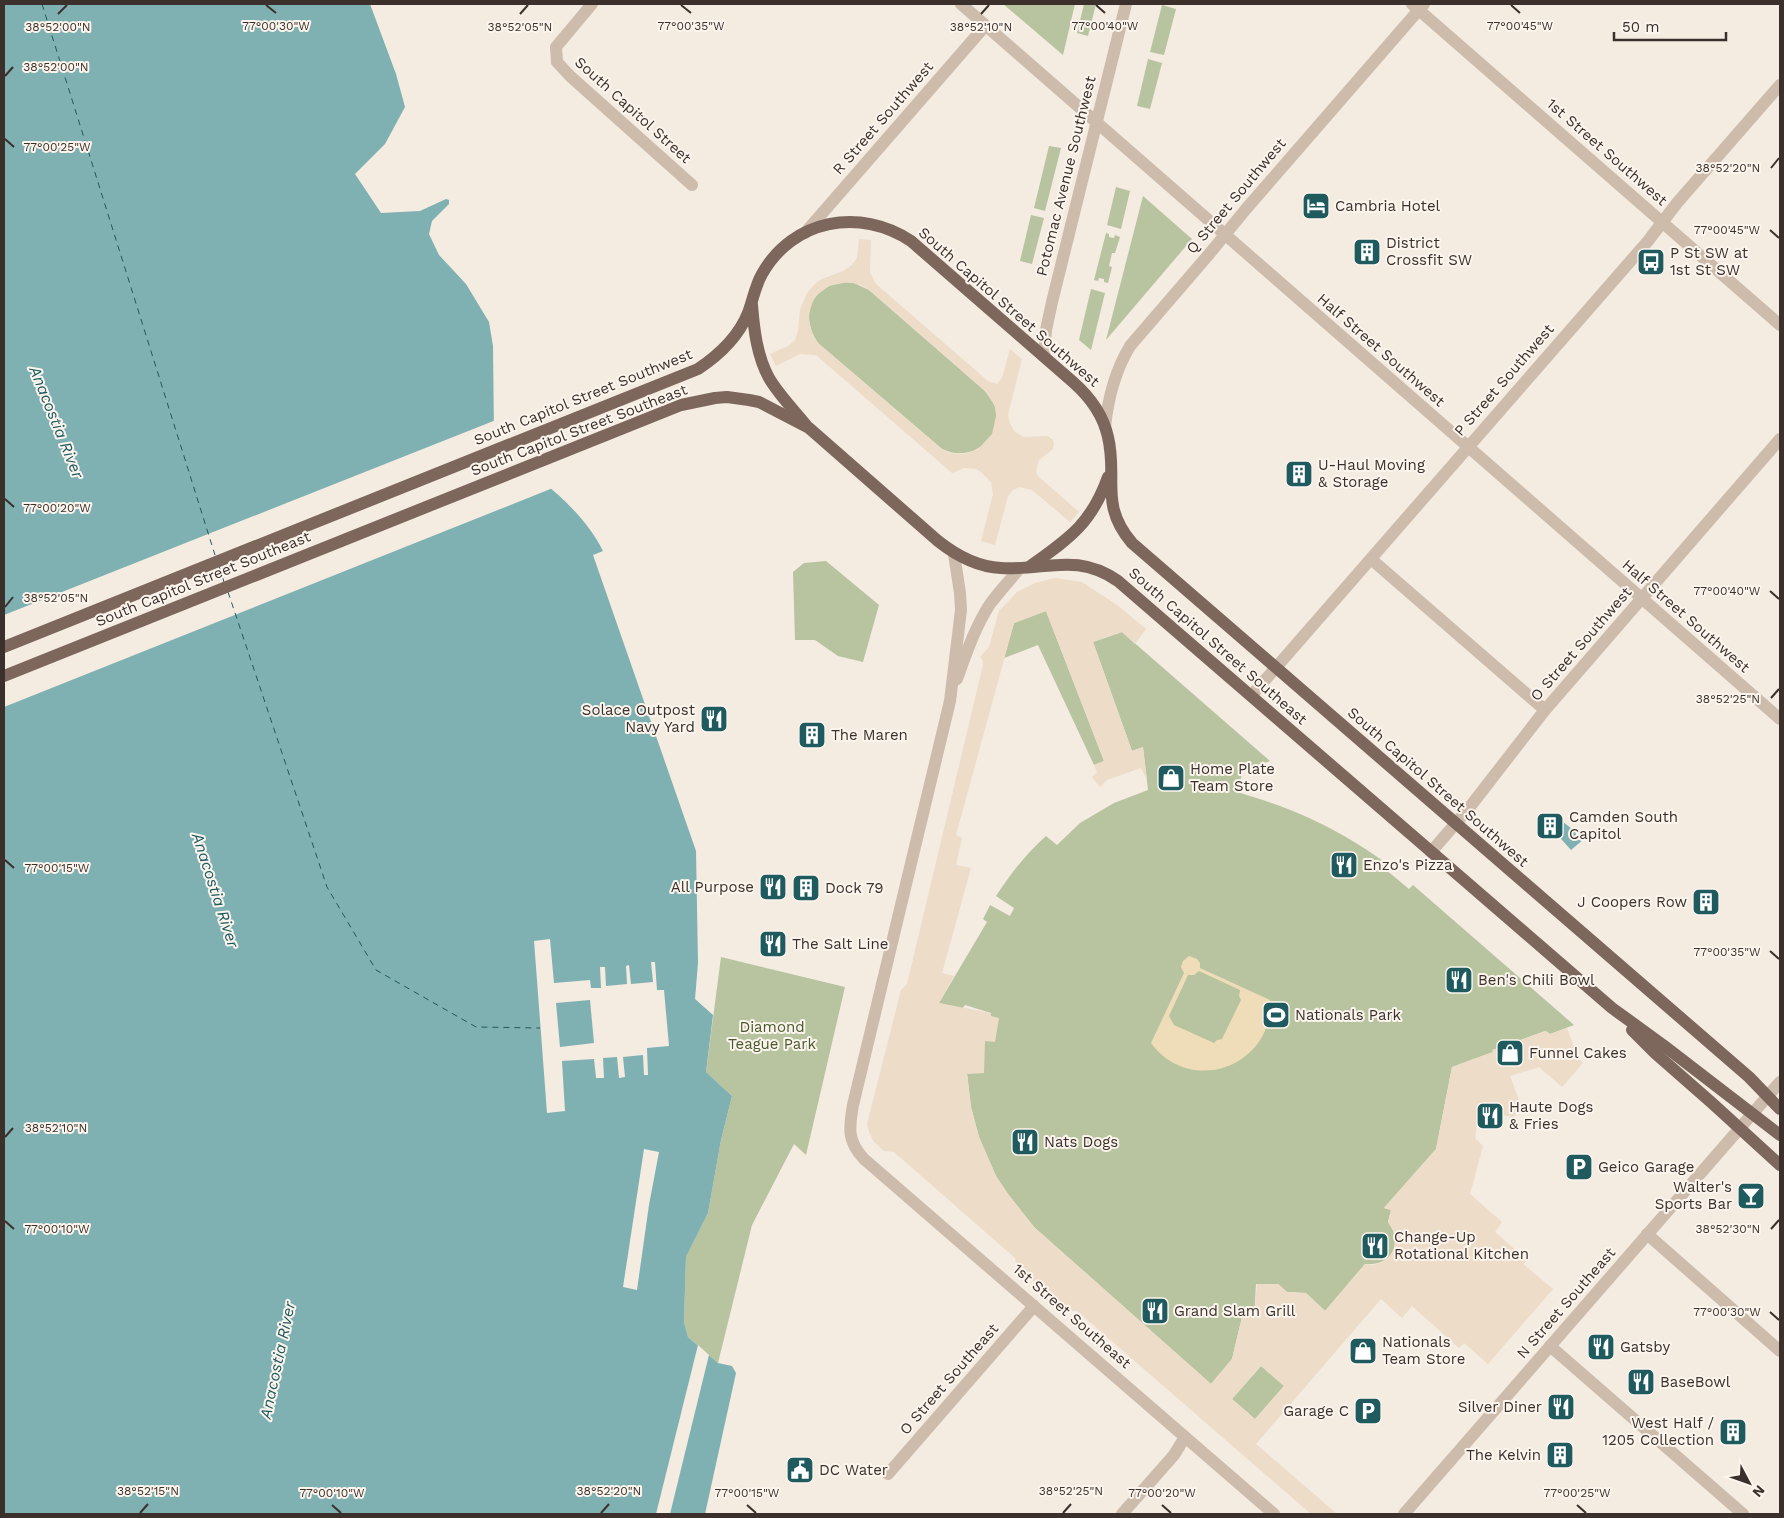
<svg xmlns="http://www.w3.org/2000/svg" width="1784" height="1518" font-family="'Work Sans',sans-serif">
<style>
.green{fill:#b8c4a0}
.sand{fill:#efdcb8;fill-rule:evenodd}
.plaza{fill:#ecdcc8;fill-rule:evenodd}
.water{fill:#7fb0b2}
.pier{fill:#f4ebe1;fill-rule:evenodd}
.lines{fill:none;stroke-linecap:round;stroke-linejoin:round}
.ferry{stroke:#1f5a5e;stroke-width:1;stroke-dasharray:6 5;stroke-linecap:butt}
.minor{stroke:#cdbbac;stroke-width:12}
.tertiary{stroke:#cdbbac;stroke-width:12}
.primary{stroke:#7d675c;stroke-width:12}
.ticks{fill:none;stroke:#3b302b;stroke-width:2}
.labels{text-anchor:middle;stroke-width:4;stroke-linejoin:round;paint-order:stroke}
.street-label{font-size:15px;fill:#3b302b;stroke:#fbf5ee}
.poi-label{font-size:15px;fill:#3b302b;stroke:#fbf5ee;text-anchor:start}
.park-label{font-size:15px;fill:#4a5a2e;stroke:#fbf5ee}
.water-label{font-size:16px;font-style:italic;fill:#1f5a5e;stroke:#fbf5ee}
.ticks-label{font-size:12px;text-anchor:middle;fill:#3b302b;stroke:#fbf5ee;stroke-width:4;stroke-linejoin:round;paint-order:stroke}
</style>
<rect width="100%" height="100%" fill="#f4ebe1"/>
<g class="green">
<polygon points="1003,4 1075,4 1063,55"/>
<polygon points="1084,4 1096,4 1088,36 1077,33"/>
<polygon points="1162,5 1176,9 1164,55 1150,52"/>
<polygon points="1148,59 1162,63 1150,109 1137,106"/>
<polygon points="1049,146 1061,148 1045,211 1034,208"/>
<polygon points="1116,187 1130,191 1121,229 1107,225"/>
<polygon points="1143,196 1192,239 1106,340"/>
<polygon points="1031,215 1044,218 1032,264 1020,261"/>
<polygon points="1106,233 1109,234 1109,237 1114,238 1115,235 1120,237 1115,253 1112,253 1109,266 1112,267 1108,283 1104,282 1104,279 1099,278 1098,281 1094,280"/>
<path d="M841 282 854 283 869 290 985 391C989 396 993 401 995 407 1004 440 970 463 942 449L818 343C800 317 810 288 841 282Z"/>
<polygon points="1091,289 1105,293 1091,350 1079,340"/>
<polygon points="826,561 879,605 863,662 838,656 815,640 795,640 793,572 804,563"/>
<polygon points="1046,611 1104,761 1094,765 1038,645 1004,658 1014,623"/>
<path d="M1122 632 1270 761 1243 771 1237 792C1296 809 1339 829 1389 865L1385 869 1409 889 1413 885 1574 1025 1550 1034 1545 1031 1493 1050V1052L1452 1067 1436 1149 1384 1208 1391 1210 1388 1222C1404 1243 1392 1266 1365 1264L1325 1311 1306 1293 1287 1292 1278 1284H1256L1254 1319 1242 1317 1232 1359 1211 1384 1034 1227 1008 1194 996 1176 979 1137 971 1107 967 1073 985 1041 991 1013 965 1005 962 1009 939 1003 987 922 983 919 990 905 1010 916 1014 908 996 896C1011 873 1026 854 1046 836L1057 845 1080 823 1114 803 1148 790 1143 747 1132 751 1093 642Z"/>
<polygon points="721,957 845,987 806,1155 794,1144 752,1225 718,1363 688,1337 684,1322 686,1257 708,1213 721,1140 732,1096 706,1072"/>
<polygon points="1261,1366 1284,1386 1255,1419 1232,1399"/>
</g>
<path class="sand" d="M1189 956 1197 959 1200 963V968L1270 1000C1274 1066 1191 1097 1151 1043L1184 973 1181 967 1183 961ZM1199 971 1240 990 1239 996 1241 1000 1222 1039 1217 1040 1214 1043 1174 1025 1169 1016 1188 975H1194Z"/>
<g class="plaza">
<path d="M859 239 871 240 870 273 876 284 988 381 997 384 1002 378 1010 349 1022 359 1008 415 1009 421 1014 431 1020 435 1024 437 1047 436 1052 439 1054 442 1053 449 1039 460 1036 471 1038 476 1079 512 1070 522 1032 490 1020 487 1013 490 1008 496 995 545 981 541 993 494 991 482 981 472 976 469 964 468 952 473 816 355 800 354 776 366 770 354 788 346 795 340 798 331 800 310 807 293 816 283 822 279 843 271 852 265 857 258ZM848 282 861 285 869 290 985 391 995 406 996 416 992 434 980 447 971 452 961 454 950 453 942 449 818 343 813 336 809 321V313L813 301 817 295 829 286Z"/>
<path d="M1055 578 1082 582 1117 605 1146 629 1135 644 1122 632 1093 642 1132 751 1143 747 1147 780 1141 768 1107 780 1100 787 1092 777 1097 772 1094 765 1104 761 1046 611 1014 623 956 835 962 838 956 865 971 868 942 973 954 976 939 1003 991 1013V1016L999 1018 995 1042 985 1041 984 1073 967 1074 971 1107 979 1137 996 1176 1008 1194 1034 1227 1211 1384 1232 1359 1242 1317 1254 1318 1257 1284H1278L1287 1292 1306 1293 1325 1311 1365 1264 1374 1265 1382 1262 1389 1257 1394 1249 1395 1234 1388 1222 1391 1210 1384 1208 1436 1149 1452 1067 1493 1052 1492 1050 1546 1031 1550 1034 1567 1028 1578 1058 1583 1063 1562 1087 1539 1067 1510 1076 1522 1108 1513 1117 1479 1111 1475 1138 1483 1146 1470 1194 1502 1222 1495 1232 1527 1260 1523 1264 1553 1289 1488 1364 1464 1343 1459 1348 1412 1306 1402 1318 1381 1299 1256 1444 1337 1514H1311L1077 1311 1067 1310 1023 1272 1017 1267 1015 1258 894 1152 884 1151 874 1142 869 1132 867 1124 901 990 907 984 983 665V661L980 657 989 647 999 611 1017 592 1035 583ZM1261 1366 1284 1386 1255 1419 1232 1399Z"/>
</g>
<g class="water">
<path d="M4 4H370L396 74 405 107 385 144 355 174 381 213 420 211 446 199 449 200V204L432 221 429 234 439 255 466 284 489 322 493 346 494 437 500 459C514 467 531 473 544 483 566 500 591 526 603 551L593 555 696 851 698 963 695 999 713 1015 706 1072 732 1096 721 1140 708 1213 686 1257 684 1322 688 1337 718 1363 732 1366 736 1373 705 1514H4Z"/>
<polygon points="1563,822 1576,832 1578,831 1584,839 1571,850 1553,830"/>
</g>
<g class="pier">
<polygon points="496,420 498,450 502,458 516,466 529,471 553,488 4,707 4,615"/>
<path d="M550 939 554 983 590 980 591 988H601L600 967H605L606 986 627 984 626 966 629 965 631 984 653 982 651 962H655L657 990H664L669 1046 647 1048 648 1075H644L643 1055 623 1057 625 1077 619 1078 617 1057 603 1058 604 1078H596L594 1059 562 1061 565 1111 547 1113 534 941ZM590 1000 594 1043 560 1047 556 1003Z"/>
<polygon points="644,1149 659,1152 649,1205 637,1290 623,1287"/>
<polygon points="698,1345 709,1355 670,1514 656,1514"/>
</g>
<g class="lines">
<g class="ferry">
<polyline points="42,4 215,555"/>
<polyline points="219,566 224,582"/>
<polyline points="228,592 327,887 376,970 476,1027 540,1028"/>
</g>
<g class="minor">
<polyline points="592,4 556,47 557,62 570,76 692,185"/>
<polyline points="961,4 1780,719"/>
<polyline points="1412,4 1780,325"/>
<polyline points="805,233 985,26"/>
<path d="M1105 427C1108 398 1115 371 1130 346L1210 253 1246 209 1424 4"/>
<polyline points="1371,559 1545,710"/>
<polyline points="1431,852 1469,808 1545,710 1780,439"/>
<polyline points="1647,1234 1780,1351"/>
<polyline points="1550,1346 1743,1514"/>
<polyline points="888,1474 1034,1306"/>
<polyline points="1122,1514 1174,1455 1185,1437"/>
<polyline points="1404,1514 1780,1082"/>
</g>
<g class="tertiary">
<polyline points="1044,356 1046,330 1052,302 1126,4"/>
<path d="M954 554 960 593 961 610 950 701 853 1105C849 1128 847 1141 864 1159L1274 1514"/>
<path d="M957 679C966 654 975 627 990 604 999 592 1010 580 1020 568"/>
<polyline points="1252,695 1648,241 1677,203 1780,85"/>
</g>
<g class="primary">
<path d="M752 305C754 330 757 356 769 378 779 395 794 410 806 425"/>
<path d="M1029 567C1068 539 1091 525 1108 477"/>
<path d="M4 647 698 369C719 355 738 338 748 313 753 300 755 286 762 274 793 219 860 207 911 241L1073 382C1090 397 1103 414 1108 437 1118 479 1099 504 1132 543L1749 1077 1780 1109"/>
<path d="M4 676 681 405 715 398 727 397 749 400 759 402 809 428 938 541C957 556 977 567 1001 568 1045 571 1076 552 1118 581L1612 1008 1663 1045 1780 1135"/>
<polyline points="1632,1030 1655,1053 1712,1103 1780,1165"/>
</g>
</g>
<path class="ticks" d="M266 5 276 13M681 5 691 13M1096 5 1105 13M1511 5 1520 13M58 14 67 5M520 14 528 5M981 14 989 5M5 76 13 67M5 139 14 147M1771 168 1779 158M1770 230 1779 238M5 499 14 507M1770 591 1779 599M5 607 13 597M1771 698 1779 689M5 860 14 868M1770 951 1779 959M5 1137 13 1128M5 1221 14 1229M1771 1229 1779 1220M1770 1312 1779 1320M332 1505 341 1513M747 1505 756 1513M1162 1505 1171 1513M1577 1505 1586 1513M140 1513 148 1504M601 1513 609 1504M1063 1513 1071 1504"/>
<defs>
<symbol id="hotel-square" viewBox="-11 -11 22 22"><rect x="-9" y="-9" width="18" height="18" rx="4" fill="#1f5a5e" stroke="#fbf5ee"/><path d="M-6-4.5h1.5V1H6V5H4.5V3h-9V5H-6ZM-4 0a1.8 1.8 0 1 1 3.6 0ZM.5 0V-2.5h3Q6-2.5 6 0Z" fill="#fff"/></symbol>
<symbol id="building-square" viewBox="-11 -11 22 22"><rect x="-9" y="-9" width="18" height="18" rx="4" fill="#1f5a5e" stroke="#fbf5ee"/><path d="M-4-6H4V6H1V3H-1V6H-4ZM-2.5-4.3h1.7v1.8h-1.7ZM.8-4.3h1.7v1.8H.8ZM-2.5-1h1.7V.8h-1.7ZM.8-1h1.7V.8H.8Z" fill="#fff"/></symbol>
<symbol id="bus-square" viewBox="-11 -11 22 22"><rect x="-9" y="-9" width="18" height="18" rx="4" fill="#1f5a5e" stroke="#fbf5ee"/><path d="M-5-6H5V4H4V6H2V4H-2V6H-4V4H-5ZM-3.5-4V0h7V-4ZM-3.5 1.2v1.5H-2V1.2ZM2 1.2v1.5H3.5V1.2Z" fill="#fff"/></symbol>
<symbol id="restaurant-square" viewBox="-11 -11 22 22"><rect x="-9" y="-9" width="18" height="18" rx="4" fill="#1f5a5e" stroke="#fbf5ee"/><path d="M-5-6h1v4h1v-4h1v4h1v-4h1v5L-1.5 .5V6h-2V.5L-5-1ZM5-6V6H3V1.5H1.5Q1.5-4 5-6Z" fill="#fff"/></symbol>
<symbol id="shop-square" viewBox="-11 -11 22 22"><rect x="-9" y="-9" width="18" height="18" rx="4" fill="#1f5a5e" stroke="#fbf5ee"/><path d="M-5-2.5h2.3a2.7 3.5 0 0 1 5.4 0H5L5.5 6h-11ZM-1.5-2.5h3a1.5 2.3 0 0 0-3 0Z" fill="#fff"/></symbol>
<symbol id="stadium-square" viewBox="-11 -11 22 22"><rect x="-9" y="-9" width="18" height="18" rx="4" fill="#1f5a5e" stroke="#fbf5ee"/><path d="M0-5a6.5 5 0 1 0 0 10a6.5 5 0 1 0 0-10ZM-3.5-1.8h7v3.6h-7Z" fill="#fff"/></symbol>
<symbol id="parking-square" viewBox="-11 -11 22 22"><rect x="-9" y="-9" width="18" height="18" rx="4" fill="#1f5a5e" stroke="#fbf5ee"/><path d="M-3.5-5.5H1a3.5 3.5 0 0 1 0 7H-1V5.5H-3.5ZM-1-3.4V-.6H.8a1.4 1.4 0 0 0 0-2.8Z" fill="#fff"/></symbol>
<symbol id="bar-square" viewBox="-11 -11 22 22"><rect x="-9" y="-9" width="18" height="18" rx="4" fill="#1f5a5e" stroke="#fbf5ee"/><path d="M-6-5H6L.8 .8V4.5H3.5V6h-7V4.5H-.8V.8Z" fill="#fff"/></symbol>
<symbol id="civic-square" viewBox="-11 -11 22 22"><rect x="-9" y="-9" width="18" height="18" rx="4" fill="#1f5a5e" stroke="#fbf5ee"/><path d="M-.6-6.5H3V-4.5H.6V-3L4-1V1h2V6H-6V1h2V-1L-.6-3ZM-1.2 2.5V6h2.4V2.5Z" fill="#fff"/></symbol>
</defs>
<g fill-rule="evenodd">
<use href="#hotel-square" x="1300" y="190" width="32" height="32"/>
<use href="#building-square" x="1351" y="236" width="32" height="32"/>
<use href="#bus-square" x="1635" y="246" width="32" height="32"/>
<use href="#building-square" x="1283" y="458" width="32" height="32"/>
<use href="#restaurant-square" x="698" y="703" width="32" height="32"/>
<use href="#building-square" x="796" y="719" width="32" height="32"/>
<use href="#shop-square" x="1155" y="762" width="32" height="32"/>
<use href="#building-square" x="1534" y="810" width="32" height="32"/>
<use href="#restaurant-square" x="1328" y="849" width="32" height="32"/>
<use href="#restaurant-square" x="757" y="871" width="32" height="32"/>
<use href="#building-square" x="790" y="872" width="32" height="32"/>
<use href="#building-square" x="1690" y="886" width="32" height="32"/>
<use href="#restaurant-square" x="757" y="928" width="32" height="32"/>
<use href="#restaurant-square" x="1443" y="964" width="32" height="32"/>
<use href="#stadium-square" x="1260" y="999" width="32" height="32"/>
<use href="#shop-square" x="1494" y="1037" width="32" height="32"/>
<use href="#restaurant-square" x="1474" y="1100" width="32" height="32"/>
<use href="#restaurant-square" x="1009" y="1126" width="32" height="32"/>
<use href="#parking-square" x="1563" y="1151" width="32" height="32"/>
<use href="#bar-square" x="1735" y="1180" width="32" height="32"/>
<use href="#restaurant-square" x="1359" y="1230" width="32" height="32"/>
<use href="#restaurant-square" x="1139" y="1295" width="32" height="32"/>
<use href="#restaurant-square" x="1585" y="1331" width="32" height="32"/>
<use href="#shop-square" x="1347" y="1335" width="32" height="32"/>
<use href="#restaurant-square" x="1625" y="1366" width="32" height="32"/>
<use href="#restaurant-square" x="1545" y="1391" width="32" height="32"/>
<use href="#parking-square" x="1352" y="1395" width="32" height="32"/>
<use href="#building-square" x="1717" y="1416" width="32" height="32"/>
<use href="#building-square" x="1544" y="1439" width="32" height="32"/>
<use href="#civic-square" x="784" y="1454" width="32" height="32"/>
</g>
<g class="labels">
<g class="street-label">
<text transform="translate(633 110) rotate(42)" y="5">South Capitol Street</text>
<text transform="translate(883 118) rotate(-49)" y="5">R Street Southwest</text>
<text transform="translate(1607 152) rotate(41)" y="5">1st Street Southwest</text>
<text transform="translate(1066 176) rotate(-76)" y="5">Potomac Avenue Southwest</text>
<text transform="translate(1236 196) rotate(-50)" y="5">Q Street Southwest</text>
<text transform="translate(1009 307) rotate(41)" y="5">South Capitol Street Southwest</text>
<text transform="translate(1381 350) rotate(41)" y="5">Half Street Southwest</text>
<text transform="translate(1504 380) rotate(-49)" y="5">P Street Southwest</text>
<text transform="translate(583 397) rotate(-22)" y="5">South Capitol Street Southwest</text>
<text transform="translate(579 430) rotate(-21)" y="5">South Capitol Street Southeast</text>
<text transform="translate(203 579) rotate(-22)" y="5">South Capitol Street Southeast</text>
<text transform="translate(1686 616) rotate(41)" y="5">Half Street Southwest</text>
<text transform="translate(1581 644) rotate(-49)" y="5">O Street Southwest</text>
<text transform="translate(1218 646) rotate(41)" y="5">South Capitol Street Southeast</text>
<text transform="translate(1438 787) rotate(41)" y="5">South Capitol Street Southwest</text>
<text transform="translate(1566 1303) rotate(-49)" y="5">N Street Southeast</text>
<text transform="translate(1072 1316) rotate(41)" y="5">1st Street Southeast</text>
<text transform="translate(949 1379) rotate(-49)" y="5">O Street Southeast</text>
</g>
<g class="poi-label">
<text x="1335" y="211">Cambria Hotel</text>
<text x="1386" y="248">District<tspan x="1386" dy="17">Crossfit SW</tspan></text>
<text x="1670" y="258">P St SW at<tspan x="1670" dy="17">1st St SW</tspan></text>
<text x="1318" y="470">U-Haul Moving<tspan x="1318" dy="17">&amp; Storage</tspan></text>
<text x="695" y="715" text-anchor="end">Solace Outpost<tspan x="695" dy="17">Navy Yard</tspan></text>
<text x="831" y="740">The Maren</text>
<text x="1190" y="774">Home Plate<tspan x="1190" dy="17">Team Store</tspan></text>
<text x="1569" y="822">Camden South<tspan x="1569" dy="17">Capitol</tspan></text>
<text x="1363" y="870">Enzo's Pizza</text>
<text x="754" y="892" text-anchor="end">All Purpose</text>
<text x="825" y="893">Dock 79</text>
<text x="1687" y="907" text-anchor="end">J Coopers Row</text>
<text x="792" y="949">The Salt Line</text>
<text x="1478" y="985">Ben's Chili Bowl</text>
<text x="1295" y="1020">Nationals Park</text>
<text x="1529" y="1058">Funnel Cakes</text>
<text x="1509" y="1112">Haute Dogs<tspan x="1509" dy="17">&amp; Fries</tspan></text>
<text x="1044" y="1147">Nats Dogs</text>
<text x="1598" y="1172">Geico Garage</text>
<text x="1732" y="1192" text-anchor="end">Walter's<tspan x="1732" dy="17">Sports Bar</tspan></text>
<text x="1394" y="1242">Change-Up<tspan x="1394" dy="17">Rotational Kitchen</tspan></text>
<text x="1174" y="1316">Grand Slam Grill</text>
<text x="1382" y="1347">Nationals<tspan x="1382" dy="17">Team Store</tspan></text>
<text x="1620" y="1352">Gatsby</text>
<text x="1660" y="1387">BaseBowl</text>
<text x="1542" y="1412" text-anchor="end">Silver Diner</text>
<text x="1349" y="1416" text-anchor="end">Garage C</text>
<text x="1714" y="1428" text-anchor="end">West Half /<tspan x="1714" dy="17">1205 Collection</tspan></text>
<text x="1541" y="1460" text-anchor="end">The Kelvin</text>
<text x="819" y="1475">DC Water</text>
</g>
<g class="park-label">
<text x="772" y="1032">Diamond<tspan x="772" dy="17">Teague Park</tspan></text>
</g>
<g class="water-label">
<text transform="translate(57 422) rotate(68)" y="6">Anacostia River</text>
<text transform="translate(216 890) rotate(72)" y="6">Anacostia River</text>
<text transform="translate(277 1360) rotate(-78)" y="6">Anacostia River</text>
</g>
</g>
<g class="ticks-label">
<text x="1520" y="30">77°00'45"W</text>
<text x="276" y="30">77°00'30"W</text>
<text x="691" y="30">77°00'35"W</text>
<text x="1105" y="30">77°00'40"W</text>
<text x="981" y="31">38°52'10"N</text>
<text x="58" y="31">38°52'00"N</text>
<text x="520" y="31">38°52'05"N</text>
<text x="56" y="71">38°52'00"N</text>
<text x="57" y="151">77°00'25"W</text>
<text x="1728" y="172">38°52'20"N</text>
<text x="1727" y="234">77°00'45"W</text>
<text x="57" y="512">77°00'20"W</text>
<text x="1727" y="595">77°00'40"W</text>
<text x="56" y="602">38°52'05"N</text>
<text x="1728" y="703">38°52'25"N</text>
<text x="57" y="872">77°00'15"W</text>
<text x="1727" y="956">77°00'35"W</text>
<text x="56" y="1132">38°52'10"N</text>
<text x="57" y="1233">77°00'10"W</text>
<text x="1728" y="1233">38°52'30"N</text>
<text x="1727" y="1316">77°00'30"W</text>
<text x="148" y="1495">38°52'15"N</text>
<text x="609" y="1495">38°52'20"N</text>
<text x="1071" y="1495">38°52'25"N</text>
<text x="332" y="1497">77°00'10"W</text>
<text x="747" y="1497">77°00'15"W</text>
<text x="1162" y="1497">77°00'20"W</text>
<text x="1577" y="1497">77°00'25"W</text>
</g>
<rect width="1784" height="1518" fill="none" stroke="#3b302b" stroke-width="10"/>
<g transform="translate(1749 1483) rotate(131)" stroke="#fbf5ee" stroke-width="4" paint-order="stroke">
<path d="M0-4L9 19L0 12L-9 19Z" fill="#3b302b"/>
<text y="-8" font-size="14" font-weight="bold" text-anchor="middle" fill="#3b302b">N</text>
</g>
<path d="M1614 32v8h112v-8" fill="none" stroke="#3b302b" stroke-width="2.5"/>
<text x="1622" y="32" font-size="15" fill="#3b302b" stroke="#fbf5ee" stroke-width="4" paint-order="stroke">50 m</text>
</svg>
